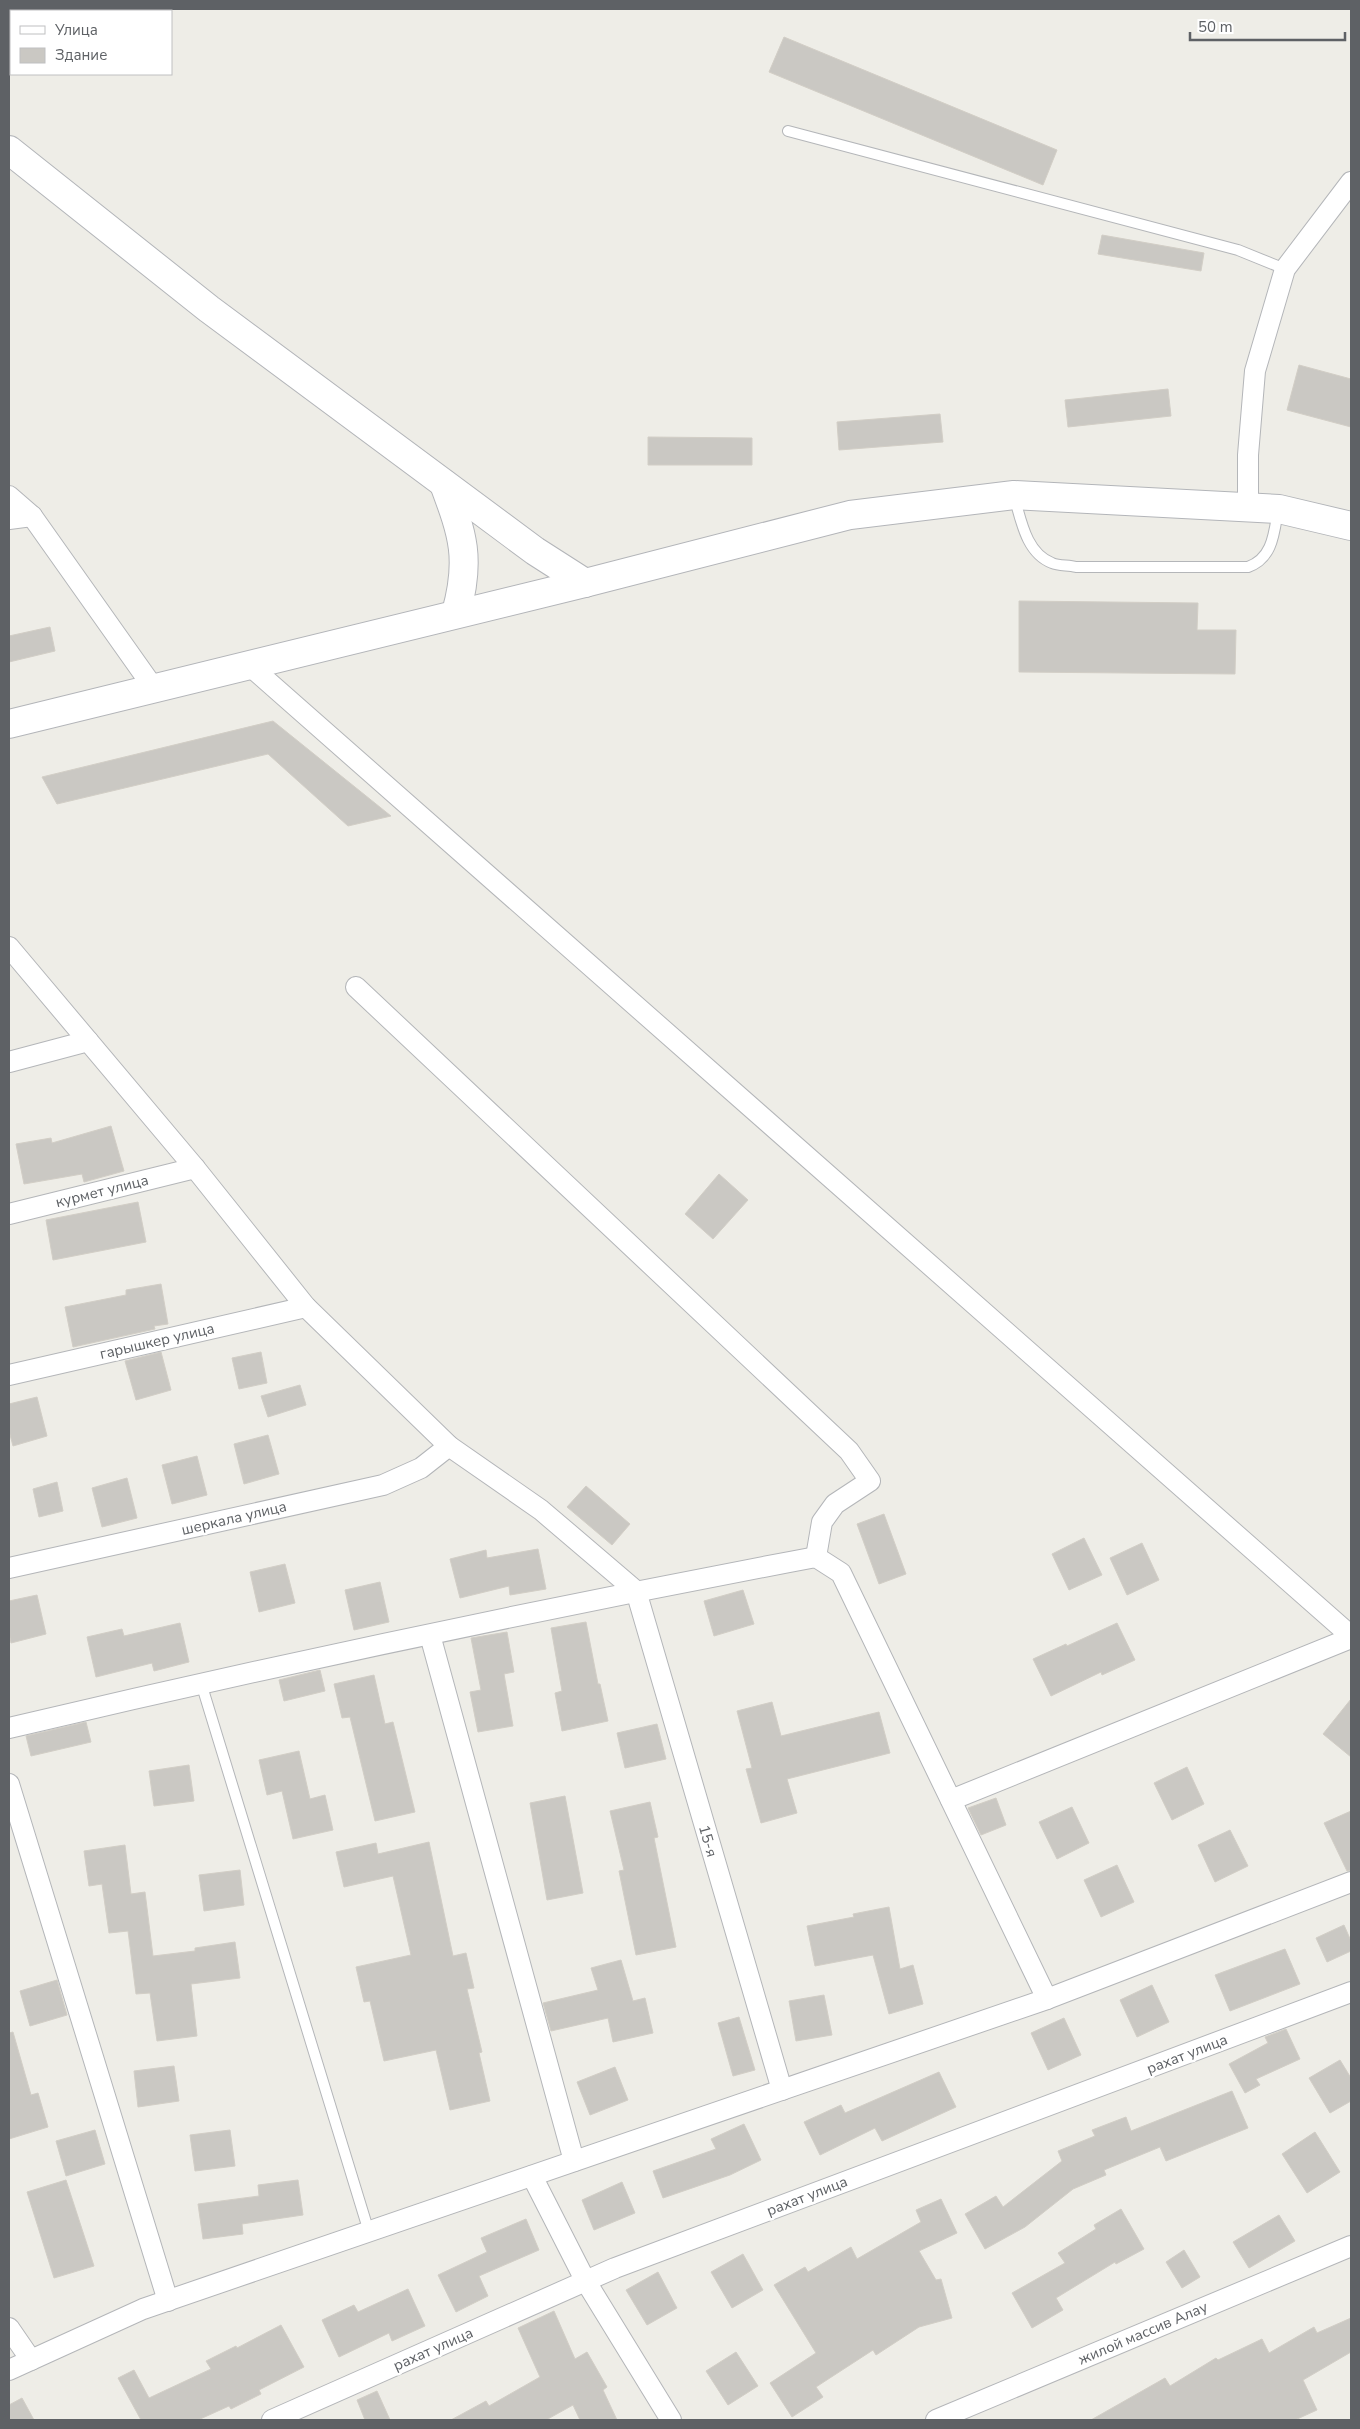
<svg xmlns="http://www.w3.org/2000/svg" width="1360" height="2429" font-family="'Nunito Sans',sans-serif">
<style>
.building{fill:#cac8c3;stroke:#d2cec6}
.lines{fill:none;stroke-linecap:round;stroke-linejoin:round}
.lane-casing{stroke:#b4b6b9;stroke-width:12}
.street-casing{stroke:#b4b6b9;stroke-width:22}
.secondary-casing{stroke:#b3b5b9;stroke-width:30}
.lane{stroke:#fff;stroke-width:10}
.street{stroke:#fff;stroke-width:20}
.secondary{stroke:#fff;stroke-width:28}
.labels{text-anchor:middle;stroke-width:5;stroke-linejoin:round;paint-order:stroke}
.street-label{font-size:15px;fill:#5e6165;stroke:#fff}
</style>
<rect width="100%" height="100%" fill="#eeede7"/>
<g class="building">
<polygon points="784,37 1057,150 1043,185 769,72"/>
<polygon points="1102,235 1204,253 1201,271 1098,254"/>
<polygon points="1299,365 1351,379 1351,427 1287,410"/>
<polygon points="1168,389 1171,416 1068,427 1065,400"/>
<polygon points="940,414 943,442 839,450 837,422"/>
<polygon points="648,437 752,438 752,465 648,465"/>
<polygon points="1019,601 1198,603 1197,630 1236,630 1235,674 1019,672"/>
<polygon points="50,627 55,651 9,662 9,636"/>
<polygon points="273,721 391,816 348,826 268,754 57,804 42,777"/>
<polygon points="111,1126 124,1171 84,1182 82,1174 24,1184 16,1144 51,1138 52,1143"/>
<polygon points="719,1174 748,1200 713,1239 685,1214"/>
<polygon points="138,1202 146,1242 53,1260 46,1220"/>
<polygon points="161,1284 168,1324 154,1326 155,1329 73,1347 65,1307 126,1295 126,1290"/>
<polygon points="161,1352 171,1390 136,1400 125,1361"/>
<polygon points="261,1352 267,1383 239,1389 232,1358"/>
<polygon points="300,1385 306,1405 268,1417 261,1396"/>
<polygon points="37,1397 47,1436 13,1446 9,1431 9,1404"/>
<polygon points="268,1435 279,1474 244,1484 234,1444"/>
<polygon points="197,1456 207,1495 172,1504 162,1465"/>
<polygon points="127,1478 137,1518 102,1527 92,1488"/>
<polygon points="57,1482 63,1511 39,1517 33,1489"/>
<polygon points="586,1486 630,1524 612,1545 567,1507"/>
<polygon points="884,1514 906,1574 879,1584 857,1524"/>
<polygon points="1084,1538 1102,1575 1069,1590 1052,1554"/>
<polygon points="1142,1543 1159,1580 1127,1595 1110,1558"/>
<polygon points="538,1549 546,1589 510,1595 509,1586 460,1598 450,1559 486,1550 487,1558"/>
<polygon points="285,1564 295,1603 259,1612 250,1572"/>
<polygon points="380,1582 389,1622 354,1630 345,1590"/>
<polygon points="743,1590 754,1624 714,1636 704,1601"/>
<polygon points="37,1595 46,1634 11,1643 9,1632 9,1601"/>
<polygon points="586,1622 598,1684 600,1684 608,1721 562,1731 555,1693 562,1691 551,1628"/>
<polygon points="180,1623 189,1662 154,1671 152,1663 96,1677 87,1637 122,1629 124,1636"/>
<polygon points="1117,1623 1135,1660 1102,1675 1101,1672 1051,1696 1033,1659 1066,1644 1067,1646"/>
<polygon points="507,1632 514,1672 504,1674 513,1726 478,1732 470,1692 481,1690 471,1638"/>
<polygon points="320,1670 325,1691 284,1701 279,1680"/>
<polygon points="374,1675 385,1724 393,1722 415,1812 375,1821 350,1717 342,1718 334,1684"/>
<polygon points="1351,1699 1351,1757 1323,1734"/>
<polygon points="772,1702 781,1736 879,1712 890,1753 787,1779 797,1813 761,1823 746,1769 752,1768 737,1711"/>
<polygon points="86,1722 91,1742 31,1756 26,1736"/>
<polygon points="657,1724 666,1759 625,1768 617,1733"/>
<polygon points="299,1751 310,1799 325,1795 333,1830 293,1839 282,1791 267,1795 259,1760"/>
<polygon points="189,1765 194,1801 154,1806 149,1771"/>
<polygon points="1187,1767 1204,1804 1172,1820 1154,1783"/>
<polygon points="565,1796 583,1893 547,1900 530,1803"/>
<polygon points="996,1798 1006,1825 981,1835 968,1808"/>
<polygon points="650,1802 658,1837 654,1838 676,1947 636,1955 619,1871 624,1870 610,1811"/>
<polygon points="1072,1807 1089,1843 1057,1859 1039,1822"/>
<polygon points="1351,1811 1351,1870 1347,1871 1324,1823"/>
<polygon points="1230,1830 1248,1866 1215,1882 1198,1845"/>
<polygon points="429,1842 453,1956 466,1953 474,1988 467,1989 482,2052 479,2053 490,2101 450,2110 436,2050 384,2061 370,2001 364,2002 356,1967 411,1955 393,1876 344,1887 336,1852 376,1843 378,1854"/>
<polygon points="125,1845 131,1894 145,1892 153,1956 195,1951 195,1948 235,1942 240,1978 191,1984 197,2036 157,2041 150,1993 136,1994 128,1931 109,1933 102,1884 89,1886 84,1851"/>
<polygon points="1117,1865 1134,1902 1101,1917 1084,1880"/>
<polygon points="240,1870 244,1905 204,1911 199,1875"/>
<polygon points="889,1907 900,1969 913,1965 923,2004 889,2014 873,1955 815,1966 807,1926 854,1917 853,1914"/>
<polygon points="1344,1925 1351,1941 1351,1951 1327,1962 1316,1938"/>
<polygon points="1285,1949 1300,1984 1230,2011 1215,1975"/>
<polygon points="621,1960 633,2001 645,1998 653,2033 613,2042 608,2018 551,2031 543,2003 598,1990 591,1968"/>
<polygon points="57,1980 67,2015 30,2026 20,1991"/>
<polygon points="1152,1985 1169,2022 1137,2037 1120,2000"/>
<polygon points="824,1995 832,2035 796,2041 789,2001"/>
<polygon points="739,2017 755,2070 733,2076 718,2023"/>
<polygon points="1064,2018 1081,2055 1048,2070 1031,2033"/>
<polygon points="1286,2029 1300,2059 1256,2079 1260,2085 1245,2093 1229,2064 1268,2043 1265,2037"/>
<polygon points="13,2032 31,2095 38,2093 48,2127 9,2139 9,2033"/>
<polygon points="1340,2060 1351,2078 1351,2101 1330,2113 1309,2078"/>
<polygon points="174,2066 179,2101 138,2107 134,2071"/>
<polygon points="615,2067 628,2100 590,2115 577,2082"/>
<polygon points="939,2072 956,2107 882,2141 875,2128 820,2155 804,2122 841,2105 845,2113"/>
<polygon points="1232,2091 1248,2128 1166,2161 1160,2147 1104,2170 1106,2175 1073,2189 1025,2227 985,2249 965,2214 996,2196 1003,2207 1062,2161 1058,2151 1095,2136 1092,2130 1126,2117 1131,2131"/>
<polygon points="744,2124 761,2160 730,2175 663,2198 653,2171 716,2149 711,2139"/>
<polygon points="95,2130 105,2164 66,2176 56,2141"/>
<polygon points="230,2130 235,2166 195,2171 190,2135"/>
<polygon points="1315,2132 1340,2172 1307,2193 1282,2154"/>
<polygon points="66,2180 94,2266 54,2278 27,2192"/>
<polygon points="298,2180 303,2215 242,2224 243,2234 203,2239 198,2204 259,2196 258,2185"/>
<polygon points="622,2182 635,2213 594,2230 582,2200"/>
<polygon points="941,2199 957,2233 919,2251 936,2280 941,2279 952,2318 919,2327 876,2355 873,2350 816,2387 823,2397 792,2417 770,2383 816,2353 774,2285 805,2267 808,2272 851,2247 857,2259 921,2222 916,2210"/>
<polygon points="1121,2209 1144,2249 1116,2264 1115,2262 1056,2298 1063,2310 1032,2328 1012,2293 1065,2263 1058,2253 1096,2229 1094,2225"/>
<polygon points="1279,2215 1295,2241 1249,2268 1233,2242"/>
<polygon points="526,2219 539,2250 479,2276 488,2296 456,2312 438,2275 487,2252 481,2238"/>
<polygon points="1184,2250 1200,2277 1182,2288 1166,2262"/>
<polygon points="743,2254 763,2290 732,2308 711,2272"/>
<polygon points="658,2272 677,2308 647,2325 626,2290"/>
<polygon points="408,2289 425,2326 392,2341 389,2333 339,2357 322,2320 354,2305 358,2312"/>
<polygon points="554,2311 575,2359 587,2352 607,2387 603,2390 617,2420 580,2420 573,2405 546,2420 451,2420 486,2401 489,2406 540,2377 518,2328"/>
<polygon points="1351,2318 1351,2352 1303,2380 1317,2410 1295,2420 1091,2420 1165,2378 1170,2386 1216,2358 1218,2360 1262,2339 1269,2353 1314,2327 1317,2333"/>
<polygon points="281,2325 304,2367 259,2390 261,2394 231,2409 229,2406 198,2420 141,2420 118,2378 134,2370 149,2398 211,2369 206,2361 236,2346 237,2348"/>
<polygon points="736,2352 758,2386 728,2405 706,2371"/>
<polygon points="377,2391 390,2420 365,2420 357,2400"/>
<polygon points="22,2398 34,2420 9,2420 9,2405"/>
</g>
<g class="lines">
<defs>
<g id="lane">
<polyline points="788,131 1238,250 1285,269"/>
<path d="M1014 496C1021 520 1026 553 1052 563 1059 566 1068 565 1076 567H1248C1273 558 1274 533 1278 510"/>
<polyline points="201,1683 369,2232"/>
</g>
<g id="street">
<polyline points="9,496 32,516 153,687"/>
<polyline points="1248,508 1248,455 1255,371 1285,269 1351,182"/>
<polyline points="9,519 32,516"/>
<polyline points="249,665 1351,1636"/>
<polyline points="9,947 195,1168 306,1307 449,1446 541,1510 636,1591"/>
<polyline points="356,987 849,1451 870,1481 835,1504 822,1522 816,1557"/>
<polyline points="9,1062 88,1041"/>
<polyline points="9,1214 195,1168"/>
<polyline points="9,1375 306,1307"/>
<polyline points="9,1568 383,1485 421,1468 449,1446"/>
<polyline points="636,1591 782,2090"/>
<polyline points="430,1635 574,2161"/>
<path d="M9 1728C276 1665 546 1608 816 1557L841 1573 1047 1999"/>
<polyline points="9,1784 168,2301"/>
<polyline points="951,1800 1351,1638"/>
<polyline points="532,2176 585,2280 671,2420"/>
<polyline points="9,2328 31,2360"/>
<polyline points="9,2370 143,2309 1047,1999 1351,1882"/>
<polyline points="272,2420 615,2268 1351,1992"/>
<polyline points="936,2420 1351,2246"/>
</g>
<g id="secondary">
<polyline points="9,150 209,309 535,551 585,583"/>
<path d="M444 484C463 535 471 559 456 613"/>
<polyline points="9,724 585,583 850,515 1014,495 1279,509 1351,526"/>
</g>
</defs>
<use href="#lane" class="lane-casing"/>
<use href="#street" class="street-casing"/>
<use href="#secondary" class="secondary-casing"/>
<use href="#lane" class="lane"/>
<use href="#street" class="street"/>
<use href="#secondary" class="secondary"/>
</g>
<g class="labels">
<g class="street-label">
<text transform="translate(102 1191) rotate(-14)" y="5">курмет улица</text>
<text transform="translate(157 1341) rotate(-13)" y="5">гарышкер улица</text>
<text transform="translate(234 1518) rotate(-13)" y="5">шеркала улица</text>
<text transform="translate(708 1841) rotate(74)" y="5">15-я</text>
<text transform="translate(1187 2054) rotate(-21)" y="5">рахат улица</text>
<text transform="translate(807 2196) rotate(-21)" y="5">рахат улица</text>
<text transform="translate(1143 2333) rotate(-23)" y="5">жилой массив Алау</text>
<text transform="translate(433 2349) rotate(-24)" y="5">рахат улица</text>
</g>
</g>
<rect width="1360" height="2429" fill="none" stroke="#5e6165" stroke-width="20"/>
<rect x="10" y="10" width="162" height="65" fill="#ffffff" stroke="#bfc0c1"/>
<rect x="20" y="26" width="25" height="8" fill="#ffffff" stroke="#bfc0c1"/>
<text x="55" y="35" font-size="15" fill="#5e6165">Улица</text>
<rect x="20" y="48" width="25" height="15" fill="#cac8c3" stroke="#bfc0c1"/>
<text x="55" y="60" font-size="15" fill="#5e6165">Здание</text>
<path d="M1190 32v8h155v-8" fill="none" stroke="#5e6165" stroke-width="2.5"/>
<text x="1198" y="32" font-size="15" fill="#5e6165" stroke="#ffffff" stroke-width="4" paint-order="stroke">50 m</text>
</svg>
